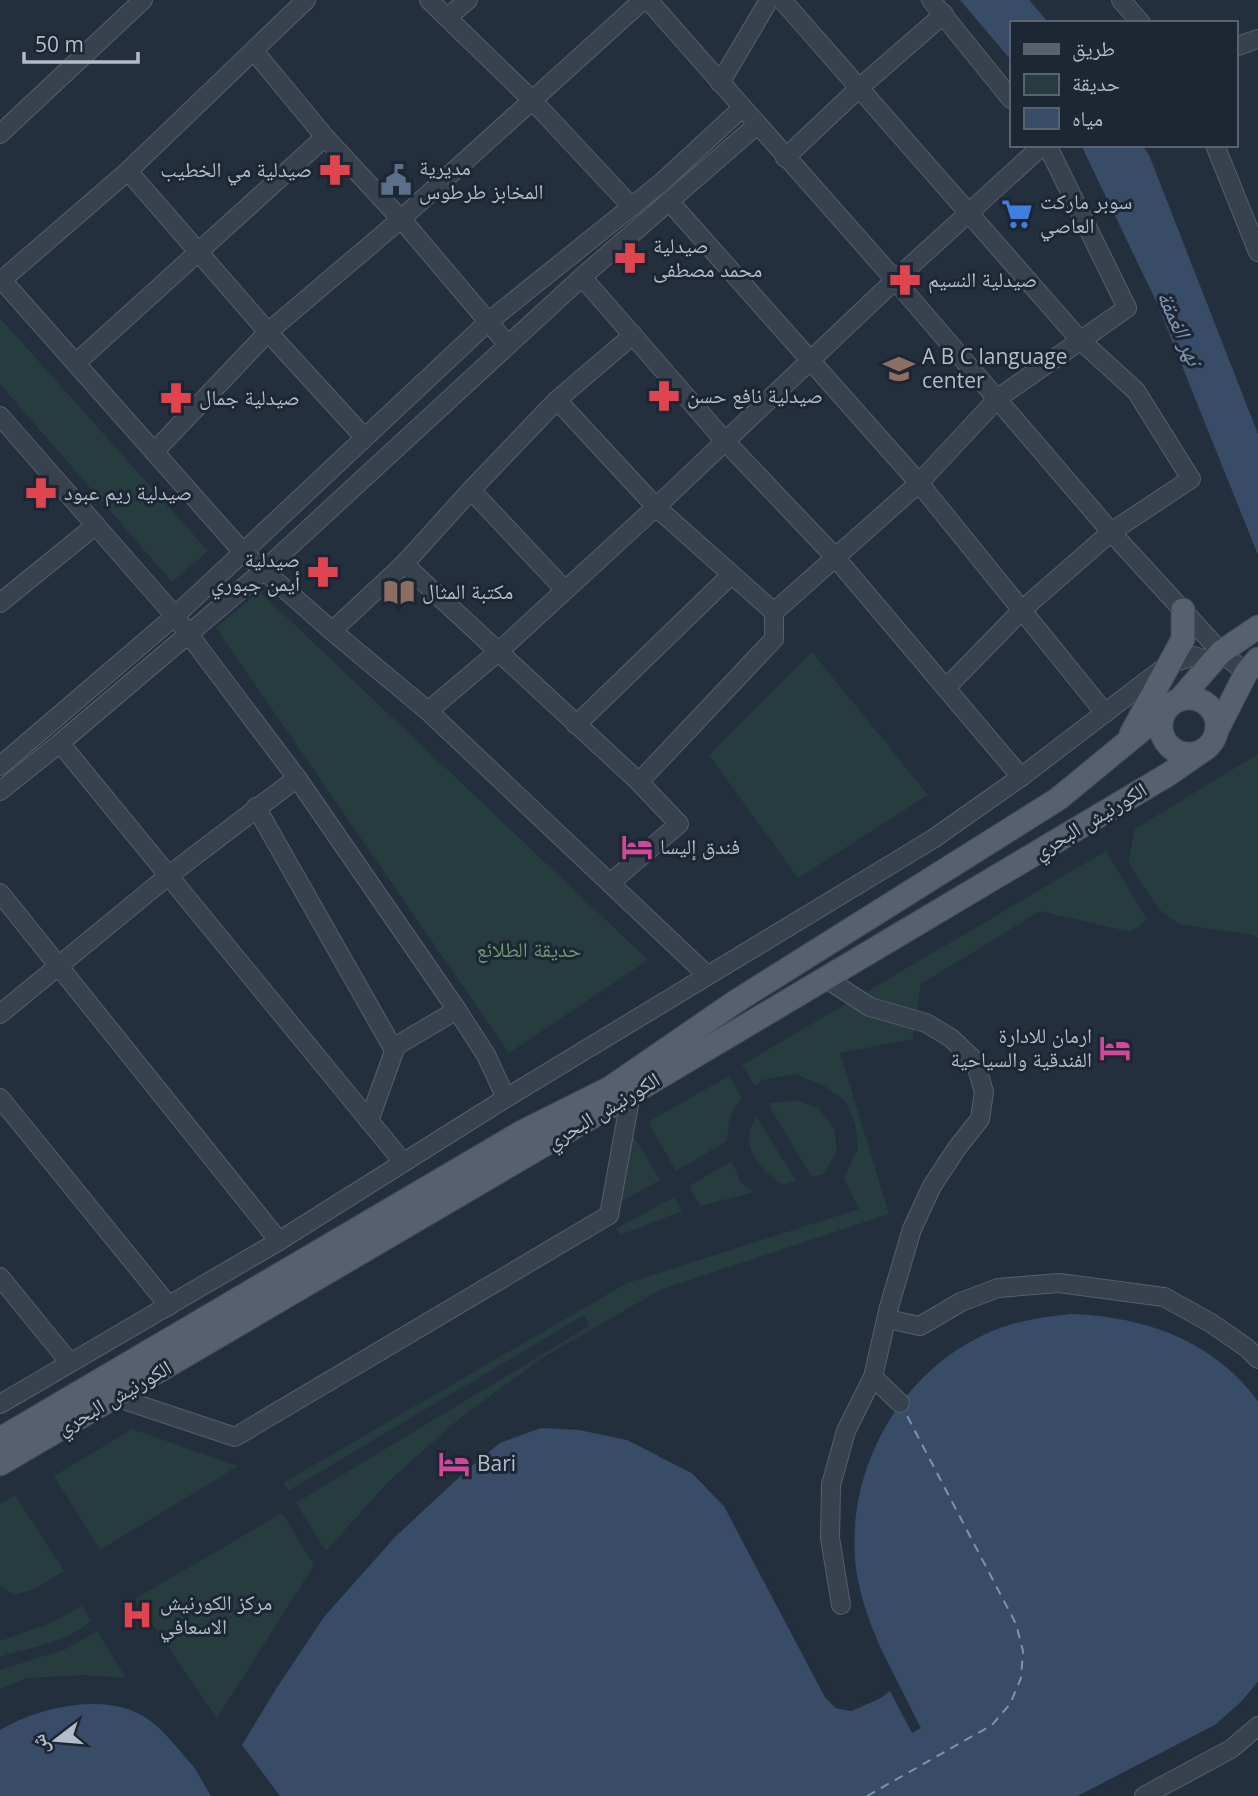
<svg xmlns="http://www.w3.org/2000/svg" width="1258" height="1796" font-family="'Open Sans','Noto Naskh Arabic',sans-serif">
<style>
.green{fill:#263c3f}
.water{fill:#394c67}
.pier{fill:#242f3e}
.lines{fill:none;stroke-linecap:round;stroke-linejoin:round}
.ferry{stroke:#7c92b1;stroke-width:2;stroke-dasharray:9 7;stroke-linecap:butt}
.minor-casing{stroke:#565f6c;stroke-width:20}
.major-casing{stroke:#414a57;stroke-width:25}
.minor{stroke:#38414e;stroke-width:18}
.major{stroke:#56606e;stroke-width:23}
.labels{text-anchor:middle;stroke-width:6;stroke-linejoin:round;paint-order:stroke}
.poi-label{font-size:21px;fill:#b4bcc9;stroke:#1d2633;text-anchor:start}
.street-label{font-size:21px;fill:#b4bcc9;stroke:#1d2633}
.park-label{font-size:21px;fill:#6b9a76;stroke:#1d2633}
.water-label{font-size:23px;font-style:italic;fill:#7c92b1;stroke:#1d2633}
</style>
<rect width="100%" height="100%" fill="#242f3e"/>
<g class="green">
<polygon points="0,318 208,551 172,582 0,384"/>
<polygon points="259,591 648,960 509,1053 216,628"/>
<polygon points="812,652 928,795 798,878 709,755"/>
<polygon points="1258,754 1258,938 1253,935 1179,924 1160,910 1128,863 1135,829"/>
<polygon points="1106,851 1147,920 1131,932 1040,911 921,984 913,1039 840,1053 889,1214 660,1290 542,1358 459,1419 389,1481 326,1551 296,1503 589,1326 584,1315 288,1491 283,1483 627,1283 859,1209 844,1178 858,1148 855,1124 845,1101 823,1085 795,1074 762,1080 755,1086 742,1065"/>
<path d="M729 1076 742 1098C730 1109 728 1125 727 1141L676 1171 648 1122Z"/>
<polygon points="795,1100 818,1108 834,1128 837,1152 823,1174 812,1177 769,1106 771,1103"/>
<path d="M757 1117 796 1181 783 1185C760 1170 736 1144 757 1117Z"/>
<polygon points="626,1124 660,1180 611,1207"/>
<polygon points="732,1161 740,1182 754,1192 700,1206 689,1186"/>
<polygon points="674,1197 682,1211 620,1235 616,1229"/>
<polygon points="132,1429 238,1466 100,1550 54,1476"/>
<polygon points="15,1495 64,1571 35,1589 14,1595 0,1586 0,1505"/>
<polygon points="282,1513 314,1565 217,1718 135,1599"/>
<path d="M82 1606 91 1621C64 1644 32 1646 0 1657V1641L49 1624Z"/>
<polygon points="97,1631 126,1678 84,1675 27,1678 0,1689 0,1670 66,1649"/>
</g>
<g class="water">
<polygon points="960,0 1029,0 1049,23 1011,23 1011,60"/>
<polygon points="1081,145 1142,145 1149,155 1258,434 1258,555 1156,301"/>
<path d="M1072 1314C1146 1317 1212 1340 1258 1401V1682L1241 1702 1215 1725 1078 1796H0V1730C38 1707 110 1690 149 1720 166 1732 180 1752 194 1767L242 1745 276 1689 324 1617 395 1537 467 1470 500 1443 541 1428 579 1430 627 1440 692 1473 724 1506 825 1697 836 1708 851 1711 881 1698 895 1679C877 1640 858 1601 855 1558 848 1457 911 1356 1009 1325 1030 1319 1050 1316 1072 1314Z"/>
</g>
<g class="pier">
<polygon points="661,1453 694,1470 727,1504 828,1695 838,1704 851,1707 879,1695 887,1689 891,1679 880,1655 883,1653 921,1728 912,1733 890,1691 881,1698 851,1711 836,1708 825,1697 724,1506 692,1473 658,1456"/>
<polygon points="1258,1682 1258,1688 1243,1705 1217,1727 1086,1796 1078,1796 1215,1725 1241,1702"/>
<polygon points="242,1745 280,1796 211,1796 194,1767"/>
</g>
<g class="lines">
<polyline class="ferry" points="867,1796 992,1725 1010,1704 1021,1678 1023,1651 1016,1624 904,1410"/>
<defs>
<g id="minor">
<polyline points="429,0 532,100 632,207"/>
<polyline points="648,0 895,280 1111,532 1221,652 1246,673"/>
<polyline points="782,0 1080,340 1136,391 1191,479 1111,532 1023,609 946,688"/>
<polyline points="931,0 1011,99"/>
<polyline points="1121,0 1141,23"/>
<polyline points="448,17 468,0"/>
<polyline points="1235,47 1258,39"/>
<polyline points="254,51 325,137 408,227 508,345"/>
<polyline points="720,83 769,0"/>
<polyline points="0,134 143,0"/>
<polyline points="1215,145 1258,252"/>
<polyline points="785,158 858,89 944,14"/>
<polyline points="128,171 268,332 364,437"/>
<polyline points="669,201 919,483 1105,713"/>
<polyline points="582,277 724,440 835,557 1021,777"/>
<polyline points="0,278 242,551 332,631 428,711 707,975"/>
<polyline points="2,280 128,171 306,0"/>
<polyline points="76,363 325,137"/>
<polyline points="557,400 656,507 774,612 774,639 639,782"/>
<polyline points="0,416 175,616 297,778 457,1010 486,1055 506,1098"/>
<polyline points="154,452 268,332 401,219 643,0"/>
<polyline points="471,490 565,590"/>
<polyline points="404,564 639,782 679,824 610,883"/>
<polyline points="0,603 96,525"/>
<polyline points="774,612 919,483 998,398 1127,308 1047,145"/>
<polyline points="332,631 404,564 471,490 557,400 633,335"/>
<polyline points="428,711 498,652 656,507 895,280 1043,145"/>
<polyline points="576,725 731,575"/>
<polyline points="60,743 403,1162"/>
<polyline points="0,766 175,616 488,322 661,183 742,108"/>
<polyline points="0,791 60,743 263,571 582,277 757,125"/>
<polyline points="256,807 394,1050"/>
<polyline points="0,893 279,1241"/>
<polyline points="825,978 870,1007 926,1023 951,1038 975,1061 984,1092 980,1119 957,1148 932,1186 912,1229 889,1307 873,1377 846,1431 831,1485 830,1538 841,1605"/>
<polyline points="0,1014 168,876 297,778"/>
<polyline points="0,1098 169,1306"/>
<polyline points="369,1121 396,1046 457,1010"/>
<polyline points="0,1277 70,1363"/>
<polyline points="887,1319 920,1326 961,1302 998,1288 1059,1283 1164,1297 1211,1323 1247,1348 1258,1359"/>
<polyline points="873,1377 900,1403"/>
<polyline points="115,1397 235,1437 609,1215 631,1094"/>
<polyline points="0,1404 279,1241 506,1098 933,839 1021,777 1169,664 1194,656 1211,661"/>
<polyline points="1144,1796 1231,1749 1258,1726"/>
</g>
<g id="major">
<circle cx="1189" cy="726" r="28"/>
<polyline points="1180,699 1221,652 1258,627"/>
<polyline points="1218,728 1246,673 1258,659"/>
<polyline points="1131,734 1183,639 1183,610"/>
<polyline points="0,1439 522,1132 610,1088 735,1002 1058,799 1165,711"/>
<polyline points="0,1464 631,1094 1169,774 1202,751"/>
</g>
</defs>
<use href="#minor" class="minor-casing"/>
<use href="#major" class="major-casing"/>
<use href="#minor" class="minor"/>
<use href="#major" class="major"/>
</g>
<defs>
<symbol id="pharmacy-bare" viewBox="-9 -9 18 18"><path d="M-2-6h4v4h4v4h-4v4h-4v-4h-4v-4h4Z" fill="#e0444e" stroke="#1d2633" stroke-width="2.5" paint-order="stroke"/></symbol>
<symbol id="civic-bare" viewBox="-9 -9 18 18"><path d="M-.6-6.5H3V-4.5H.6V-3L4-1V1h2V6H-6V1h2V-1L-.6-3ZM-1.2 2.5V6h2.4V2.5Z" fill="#5c6f8a" stroke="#1d2633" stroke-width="2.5" paint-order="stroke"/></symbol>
<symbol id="supermarket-bare" viewBox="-9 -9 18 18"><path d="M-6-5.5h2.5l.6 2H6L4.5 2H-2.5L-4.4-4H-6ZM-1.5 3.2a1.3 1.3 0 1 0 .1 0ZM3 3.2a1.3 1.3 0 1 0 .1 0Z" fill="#3f7fe0" stroke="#1d2633" stroke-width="2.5" paint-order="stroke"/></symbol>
<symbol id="school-bare" viewBox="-9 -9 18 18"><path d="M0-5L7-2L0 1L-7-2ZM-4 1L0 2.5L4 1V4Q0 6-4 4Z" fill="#8d6e63" stroke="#1d2633" stroke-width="2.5" paint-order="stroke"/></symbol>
<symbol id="library-bare" viewBox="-9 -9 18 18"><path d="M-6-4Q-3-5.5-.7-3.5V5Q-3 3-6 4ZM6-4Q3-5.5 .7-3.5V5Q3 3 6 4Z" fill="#8d6e63" stroke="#1d2633" stroke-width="2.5" paint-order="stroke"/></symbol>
<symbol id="hotel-bare" viewBox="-9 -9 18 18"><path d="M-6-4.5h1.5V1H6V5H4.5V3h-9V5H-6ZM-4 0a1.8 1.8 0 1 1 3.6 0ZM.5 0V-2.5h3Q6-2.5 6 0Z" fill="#d1479c" stroke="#1d2633" stroke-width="2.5" paint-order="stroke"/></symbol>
<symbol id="hospital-bare" viewBox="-9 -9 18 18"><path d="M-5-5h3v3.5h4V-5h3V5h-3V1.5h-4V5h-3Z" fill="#e0444e" stroke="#1d2633" stroke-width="2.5" paint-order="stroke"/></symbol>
</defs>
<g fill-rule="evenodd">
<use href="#pharmacy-bare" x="313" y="148" width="44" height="44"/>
<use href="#civic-bare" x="374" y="158" width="44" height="44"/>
<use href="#supermarket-bare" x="995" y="192" width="44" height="44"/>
<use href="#pharmacy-bare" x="608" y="236" width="44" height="44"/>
<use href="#pharmacy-bare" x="883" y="258" width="44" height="44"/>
<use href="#school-bare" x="877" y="347" width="44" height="44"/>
<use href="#pharmacy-bare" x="642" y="374" width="44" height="44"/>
<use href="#pharmacy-bare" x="154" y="376" width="44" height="44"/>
<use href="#pharmacy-bare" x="19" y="471" width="44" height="44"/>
<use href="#pharmacy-bare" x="301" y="550" width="44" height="44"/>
<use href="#library-bare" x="377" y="570" width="44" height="44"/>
<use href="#hotel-bare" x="615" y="825" width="44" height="44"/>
<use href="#hotel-bare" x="1093" y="1026" width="44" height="44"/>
<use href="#hotel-bare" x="432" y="1442" width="44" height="44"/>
<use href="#hospital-bare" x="115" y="1593" width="44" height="44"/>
</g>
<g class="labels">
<g class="poi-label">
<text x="419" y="175">مديرية<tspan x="419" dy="24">المخابز طرطوس</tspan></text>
<text x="312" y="177" text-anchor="end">صيدلية مي الخطيب</text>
<text x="1040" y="209">سوبر ماركت<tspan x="1040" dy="24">العاصي</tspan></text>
<text x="653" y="253">صيدلية<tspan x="653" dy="24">محمد مصطفى</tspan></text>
<text x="928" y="287">صيدلية النسيم</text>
<text x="922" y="364">A B C language<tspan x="922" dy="24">center</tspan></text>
<text x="687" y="403">صيدلية نافع حسن</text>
<text x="199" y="405">صيدلية جمال</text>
<text x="64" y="500">صيدلية ريم عبود</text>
<text x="300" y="567" text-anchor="end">صيدلية<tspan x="300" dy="24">أيمن جبوري</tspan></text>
<text x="422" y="599">مكتبة المثال</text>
<text x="660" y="854">فندق إليسا</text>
<text x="1092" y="1043" text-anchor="end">ارمان للادارة<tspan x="1092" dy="24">الفندقية والسياحية</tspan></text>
<text x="477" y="1471">Bari</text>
<text x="160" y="1610">مركز الكورنيش<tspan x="160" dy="24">الاسعافي</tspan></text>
</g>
<g class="street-label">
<text transform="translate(1090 821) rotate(-31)" y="7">الكورنيش البحري</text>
<text transform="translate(603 1111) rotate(-31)" y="7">الكورنيش البحري</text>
<text transform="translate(114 1398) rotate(-30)" y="7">الكورنيش البحري</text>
</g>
<g class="park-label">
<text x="529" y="957">حديقة الطلائع</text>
</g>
<g class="water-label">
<text transform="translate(1180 328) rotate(66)" y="8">نهر الغمقة</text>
</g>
</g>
<rect x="1010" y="21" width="228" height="126" fill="#1d2633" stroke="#59626f" stroke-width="2"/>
<rect x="1024" y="44" width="35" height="10" fill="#56606e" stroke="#59626f" stroke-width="2"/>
<text x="1072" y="56" font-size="21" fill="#b4bcc9">طريق</text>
<rect x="1024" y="74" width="35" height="21" fill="#263c3f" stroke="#59626f" stroke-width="2"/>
<text x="1072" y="91" font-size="21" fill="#b4bcc9">حديقة</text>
<rect x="1024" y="108" width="35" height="21" fill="#394c67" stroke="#59626f" stroke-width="2"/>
<text x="1072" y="126" font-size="21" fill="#b4bcc9">مياه</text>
<g transform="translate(56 1740) rotate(254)" stroke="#1d2633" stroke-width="5" paint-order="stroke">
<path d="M0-5L12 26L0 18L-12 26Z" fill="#b4bcc9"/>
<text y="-10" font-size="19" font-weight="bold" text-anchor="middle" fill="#b4bcc9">ش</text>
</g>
<path d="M24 52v10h114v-10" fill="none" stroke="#b4bcc9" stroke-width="3.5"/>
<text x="35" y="52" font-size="21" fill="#b4bcc9" stroke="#1d2633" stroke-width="5" paint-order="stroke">50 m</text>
</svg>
